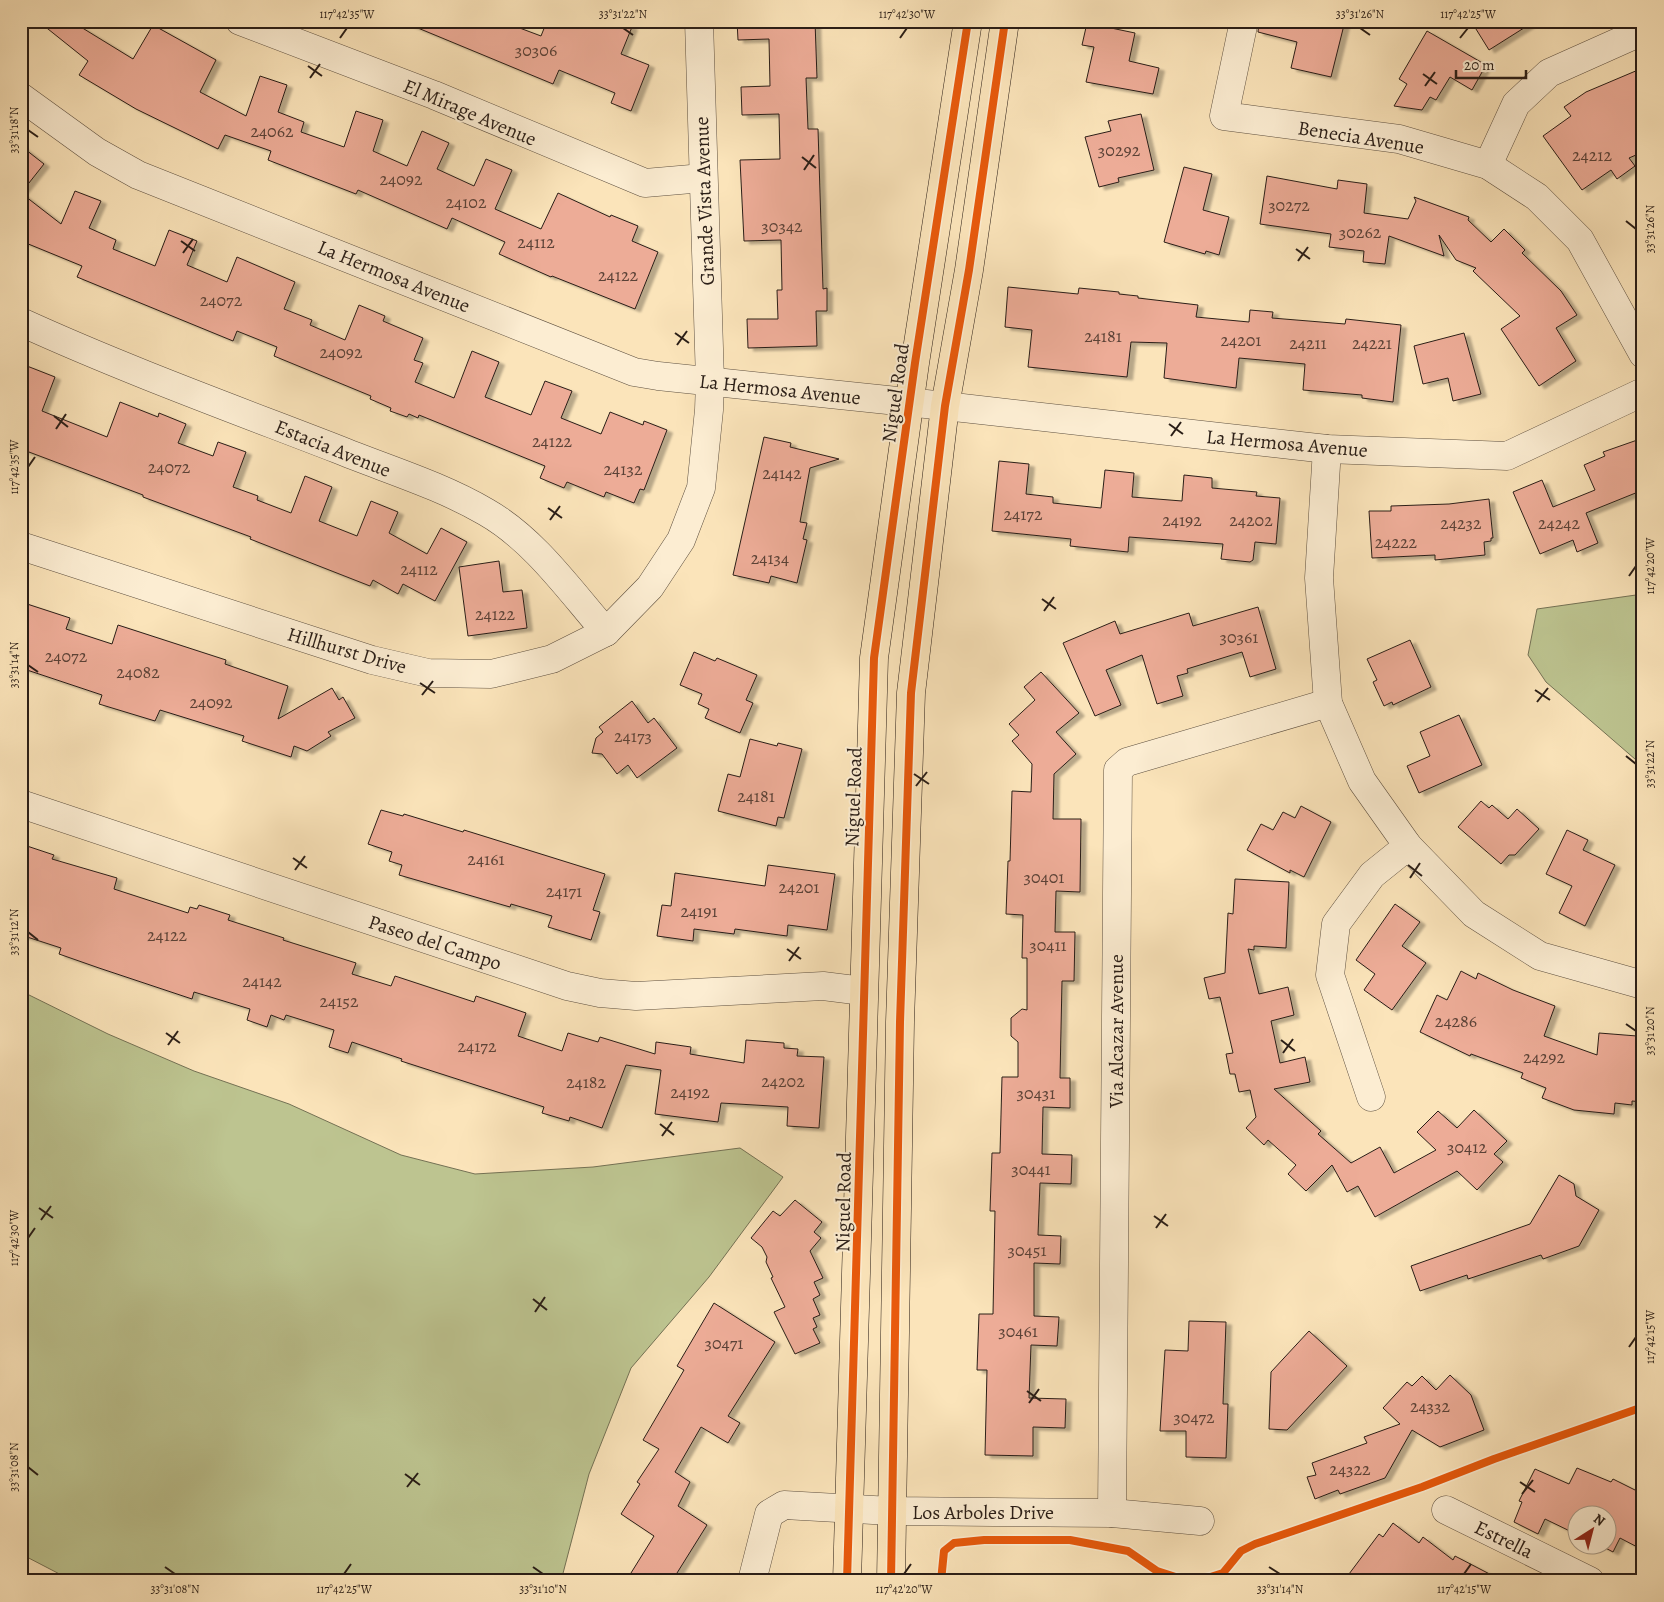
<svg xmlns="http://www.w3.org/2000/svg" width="1664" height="1602" font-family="Alegreya,serif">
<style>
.green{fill:#bdc490;stroke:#747154}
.building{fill:#edac97;stroke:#2a1e17;filter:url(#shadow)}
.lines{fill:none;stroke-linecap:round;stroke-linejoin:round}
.minor-casing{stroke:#5e5040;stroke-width:29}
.major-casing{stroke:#2a1e17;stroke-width:29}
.minor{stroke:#fcedd2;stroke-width:28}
.major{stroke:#fbe4ba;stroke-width:28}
.cycleway-casing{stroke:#fcedd2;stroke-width:11}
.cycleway{stroke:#e8590c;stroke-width:8}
.ticks{fill:none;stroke:#2a1e17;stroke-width:2}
.labels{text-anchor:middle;stroke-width:4;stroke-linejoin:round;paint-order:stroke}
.number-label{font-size:18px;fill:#5b4237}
.street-label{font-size:20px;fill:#2a1e17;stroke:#fcedd2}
.neatline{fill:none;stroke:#2a1e17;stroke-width:2}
.ticks-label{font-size:12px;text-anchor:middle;fill:#2a1e17}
</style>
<defs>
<filter id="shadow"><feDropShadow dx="5.5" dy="3" stdDeviation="1" flood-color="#0004"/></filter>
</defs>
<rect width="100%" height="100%" fill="#fbe4ba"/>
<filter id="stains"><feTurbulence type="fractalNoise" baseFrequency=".004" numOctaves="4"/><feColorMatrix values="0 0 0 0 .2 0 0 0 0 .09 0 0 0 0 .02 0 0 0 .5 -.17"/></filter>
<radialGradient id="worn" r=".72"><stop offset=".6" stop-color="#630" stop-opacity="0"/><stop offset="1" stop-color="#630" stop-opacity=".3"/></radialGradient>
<g class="green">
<polygon points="1643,594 1643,766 1546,682 1528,655 1537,609"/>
<polygon points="21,991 108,1034 194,1071 289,1104 401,1155 475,1174 593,1167 740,1148 783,1177 709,1277 631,1368 589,1474 561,1581 73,1581 21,1554"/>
</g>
<g class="building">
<polygon points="38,21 71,21 133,59 153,25 216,60 200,92 246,116 260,76 287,85 278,112 304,122 301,132 344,147 356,111 383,120 373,151 407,166 422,131 449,143 437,169 474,186 486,159 512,170 495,209 541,229 558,193 610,217 611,215 638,226 632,241 658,252 635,309 552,276 551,277 499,254 505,242 452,218 447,229 358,190 356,194 268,160 271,151 225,135 218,149 136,109 79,75 88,61"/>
<polygon points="401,21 501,21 541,36 547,21 618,21 632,27 621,54 649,65 631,111 611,103 615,93 559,70 553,84"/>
<polygon points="737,21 815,21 817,78 806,78 808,129 818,129 823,289 827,288 827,311 816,311 817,346 748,348 747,319 778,319 777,290 782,290 781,240 744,241 740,160 780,159 779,114 742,115 741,87 770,86 769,39 738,40"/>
<polygon points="1259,21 1345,21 1331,77 1291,68 1297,42 1258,32"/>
<polygon points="1471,21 1535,21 1489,50"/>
<polygon points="1087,23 1135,33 1129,61 1159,68 1153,94 1086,82 1094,47 1082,45"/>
<polygon points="1427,31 1486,65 1472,90 1450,77 1436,100 1430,97 1422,110 1394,106 1407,84 1399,79"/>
<polygon points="1638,70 1643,83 1643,152 1629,158 1635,166 1617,179 1611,170 1582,190 1543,136 1571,116 1564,107 1586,92"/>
<polygon points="1141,114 1154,170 1118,178 1119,182 1099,187 1085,137 1111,131 1108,121"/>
<polygon points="21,146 44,164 21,193 61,224 75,191 101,201 89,228 116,240 113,249 155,266 169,230 197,241 187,265 227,282 237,257 295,282 284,309 312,320 310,325 345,340 359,305 385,316 383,321 423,338 414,360 423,363 415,382 454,398 472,351 499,362 485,397 531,415 545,381 572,391 561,418 601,434 610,412 643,425 644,421 667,430 644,490 640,489 634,503 606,492 604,497 567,482 564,488 540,478 545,466 419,415 418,418 409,414 407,417 390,411 391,408 370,399 371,396 274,356 277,347 237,331 233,341 77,277 82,266 21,241"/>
<polygon points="1184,167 1212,174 1203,210 1229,217 1219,255 1206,251 1205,254 1164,242"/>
<polygon points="1267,176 1337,189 1338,180 1367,184 1364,213 1408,219 1416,201 1414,197 1469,217 1468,220 1491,242 1504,229 1525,250 1522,253 1561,291 1577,315 1556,328 1576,361 1539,386 1501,329 1520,316 1473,271 1476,268 1456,260 1439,235 1444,256 1389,236 1385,264 1363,262 1364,251 1329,247 1331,234 1260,224"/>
<polygon points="1008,287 1078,294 1079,288 1119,292 1119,294 1138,296 1138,298 1198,305 1196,317 1249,322 1250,310 1273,312 1272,318 1345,324 1346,319 1401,325 1393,402 1362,398 1362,395 1303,390 1305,364 1239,358 1236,388 1164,378 1167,343 1131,342 1127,377 1028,367 1032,330 1005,327"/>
<polygon points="1464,333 1481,394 1453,401 1448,378 1423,384 1414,346"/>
<polygon points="27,366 55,377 42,411 107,437 120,402 158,417 159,413 186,424 178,443 213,456 218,442 246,452 233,487 258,496 257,500 291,513 305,476 332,487 319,521 357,536 371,501 398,512 389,533 427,554 441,528 467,542 435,601 403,584 398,594 373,580 370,586 250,539 251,537 143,497 143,495 21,449 21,382"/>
<polygon points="764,437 791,443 790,447 839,459 810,468 800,522 807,523 803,539 807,540 797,583 771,576 769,583 733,575"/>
<polygon points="1643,438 1643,490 1586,513 1598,543 1577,552 1573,540 1540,554 1513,492 1542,480 1553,507 1595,490 1584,465 1605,456 1603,452"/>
<polygon points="999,461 1029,464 1026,494 1053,497 1053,503 1101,508 1105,470 1134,473 1132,497 1182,501 1184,475 1212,478 1212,488 1257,492 1256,496 1280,498 1276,544 1255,542 1253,560 1250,562 1221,559 1223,544 1129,537 1128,552 1070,546 1071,539 992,531"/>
<polygon points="1489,499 1493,538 1491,538 1491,541 1484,542 1485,555 1435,560 1435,555 1372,558 1369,511 1391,511 1391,506 1449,504"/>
<polygon points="499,561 503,592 522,590 527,628 468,636 459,567"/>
<polygon points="21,602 70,618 66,629 112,644 118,625 226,660 225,664 288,686 278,719 332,688 339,700 343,697 355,718 328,732 331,736 307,751 294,746 291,757 242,741 244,736 160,710 155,721 99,704 102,695 21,668"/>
<polygon points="1258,607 1276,669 1250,677 1242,652 1187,669 1188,673 1177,676 1183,696 1157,704 1142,655 1106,670 1121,705 1095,716 1063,643 1115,621 1120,634 1189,613 1193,626"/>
<polygon points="1410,640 1431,687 1393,705 1392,702 1384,706 1373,682 1377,680 1367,659"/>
<polygon points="694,652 715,661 717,658 757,675 746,700 753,703 740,733 705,718 709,709 698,704 702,694 680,685"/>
<polygon points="1041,672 1079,713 1056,732 1076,754 1054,774 1053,819 1081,819 1080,892 1056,891 1055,932 1075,932 1074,981 1062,981 1060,1078 1070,1078 1070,1108 1043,1107 1042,1154 1072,1155 1071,1184 1040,1183 1038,1235 1061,1236 1060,1264 1034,1263 1034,1316 1059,1317 1057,1346 1031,1345 1029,1398 1066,1399 1065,1428 1033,1427 1033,1456 985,1455 987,1370 977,1370 979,1314 993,1314 995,1211 990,1211 992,1153 1000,1153 1002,1077 1018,1077 1018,1042 1011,1036 1011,1018 1022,1009 1027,1010 1027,958 1022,958 1023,915 1006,914 1008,861 1010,861 1012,791 1031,792 1032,764 1012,741 1019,735 1009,724 1035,700 1024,687"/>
<polygon points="632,701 648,723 654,718 677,748 637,778 628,765 617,774 602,754 592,753 596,738 603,732 599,727"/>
<polygon points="1459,715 1482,765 1419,793 1407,766 1430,756 1420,732"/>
<polygon points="750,739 777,746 778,743 802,749 784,818 778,817 776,826 718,811 728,774 740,777"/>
<polygon points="1481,801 1489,808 1492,805 1508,819 1517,809 1539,829 1515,855 1509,855 1501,864 1458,827"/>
<polygon points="1301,806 1331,822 1304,877 1290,870 1290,873 1247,850 1261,824 1273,830 1283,812 1295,818"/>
<polygon points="381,810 403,816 404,814 463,832 464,830 605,874 593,910 600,912 591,940 548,927 552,916 511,904 510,907 399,875 402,865 389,861 392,852 368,844"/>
<polygon points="1567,830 1588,840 1583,850 1615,865 1585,926 1559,913 1572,886 1546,874"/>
<polygon points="21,844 54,855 52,859 117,878 114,889 188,913 190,907 197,909 199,905 230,915 228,920 284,938 283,940 356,963 352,974 391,986 395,976 474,1002 476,996 526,1013 518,1036 562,1051 568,1033 598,1042 600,1037 655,1054 656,1042 691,1047 690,1054 744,1063 746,1040 784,1043 784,1048 798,1049 797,1056 824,1057 819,1128 787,1126 788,1107 721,1103 718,1122 655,1114 661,1070 626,1065 602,1128 570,1117 569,1121 542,1113 544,1107 401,1061 402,1059 352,1042 348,1053 329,1047 334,1030 286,1015 284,1020 271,1015 267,1027 247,1020 250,1009 194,992 192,999 99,968 59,954 61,948 21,935"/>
<polygon points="768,865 835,874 827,930 788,925 787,936 735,929 734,934 694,929 693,941 657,936 662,905 671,906 675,873 765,886"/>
<polygon points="1235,879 1289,882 1286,948 1254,946 1254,950 1248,949 1259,994 1288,987 1294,1015 1271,1021 1280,1063 1305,1057 1310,1082 1274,1089 1321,1131 1318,1134 1351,1163 1380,1147 1394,1173 1436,1150 1417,1132 1438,1111 1457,1128 1474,1110 1507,1141 1494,1154 1503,1162 1477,1190 1457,1171 1375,1217 1358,1186 1347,1192 1332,1165 1306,1191 1288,1174 1296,1165 1268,1140 1264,1145 1246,1128 1256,1117 1250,1090 1239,1092 1235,1074 1230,1074 1226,1054 1233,1053 1220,997 1209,999 1204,978 1225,973 1228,913 1233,914"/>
<polygon points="1395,904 1420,922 1402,946 1426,963 1392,1010 1364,990 1375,974 1356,960"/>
<polygon points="1461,971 1476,979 1478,973 1513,990 1555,1006 1544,1036 1597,1055 1599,1033 1637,1036 1636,1039 1643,1040 1643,1102 1632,1101 1632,1105 1615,1103 1614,1114 1574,1110 1542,1098 1546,1088 1521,1078 1523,1073 1471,1054 1470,1056 1420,1032 1437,995 1447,1000"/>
<polygon points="1559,1175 1574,1184 1576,1196 1599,1210 1579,1246 1543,1259 1541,1255 1468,1279 1467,1275 1420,1291 1411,1266 1530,1224"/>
<polygon points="795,1200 822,1222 814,1232 821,1238 810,1251 823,1278 814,1282 820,1295 813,1299 820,1315 813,1318 817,1327 813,1329 820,1343 795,1354 774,1312 785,1307 771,1278 773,1277 766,1262 767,1257 762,1247 751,1238 773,1211 780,1216"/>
<polygon points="714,1303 775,1342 728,1416 740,1423 728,1443 701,1427 675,1472 690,1482 678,1506 707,1525 672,1581 626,1581 654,1536 621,1514 640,1484 637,1482 659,1449 643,1440 684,1370 677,1366"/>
<polygon points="1189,1321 1226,1322 1223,1404 1228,1404 1226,1458 1186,1457 1186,1431 1160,1431 1165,1350 1188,1351"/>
<polygon points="1309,1331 1347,1366 1287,1430 1269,1429 1271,1372"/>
<polygon points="1450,1375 1471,1395 1484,1430 1440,1447 1412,1430 1385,1478 1340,1494 1338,1490 1315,1499 1307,1477 1316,1475 1312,1463 1367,1443 1364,1437 1400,1424 1383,1408 1407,1382 1412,1386 1422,1376 1436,1390"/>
<polygon points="1577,1468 1611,1482 1613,1479 1643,1494 1643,1550 1620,1538 1613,1552 1598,1544 1606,1544 1606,1514 1576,1514 1576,1534 1545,1519 1538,1534 1514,1522 1522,1502 1519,1501 1535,1469 1569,1484"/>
<polygon points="1393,1523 1419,1543 1423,1537 1453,1560 1455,1556 1503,1581 1359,1581 1349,1574 1379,1534 1383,1537"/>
</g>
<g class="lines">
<defs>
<g id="minor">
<polyline points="240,21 434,95 645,183 703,178"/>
<polyline points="1244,21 1224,116 1399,139 1488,165 1537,197 1580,240 1643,354"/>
<polyline points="21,97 97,152 138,175 634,372 658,376 945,406 1327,449 1507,456 1643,392"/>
<polyline points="1488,165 1516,104 1549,73 1643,31"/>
<path d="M21 322C124 369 231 408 337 449 386 469 440 485 486 512 535 540 570 591 606 632"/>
<polyline points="1327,449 1319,578 1328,703 1362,781 1408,846 1474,914 1540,956 1643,985"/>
<polyline points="21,546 372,660 428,673 491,674 552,659 606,632 650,587 681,540 701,488 709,410 710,381 699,21"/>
<polyline points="21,804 567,986 600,993 636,996 823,986 863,991"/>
<polyline points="1371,1097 1330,975 1336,924 1372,875 1408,846"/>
<polyline points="1446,1510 1590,1581"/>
<polyline points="1112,1513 1118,770 1127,762 1328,703"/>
<polyline points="752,1581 769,1514 784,1505 891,1511 1112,1513 1200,1521"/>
</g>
<g id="major">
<polyline points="847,1581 874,658 915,363 968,21"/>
<polyline points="891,1581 900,1022 911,693 945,406 969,270 1005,21"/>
</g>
</defs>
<use href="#minor" class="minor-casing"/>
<use href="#major" class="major-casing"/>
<use href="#minor" class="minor"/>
<use href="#major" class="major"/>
<defs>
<g id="cycleway">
<polyline points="847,1581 874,658 915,363 968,21"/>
<polyline points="891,1581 900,1022 911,693 945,406 969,270 1005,21"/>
<polyline points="941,1581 944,1551 954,1543 984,1540 1070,1540 1128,1551 1157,1571 1188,1581"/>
<polyline points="1198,1581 1223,1573 1241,1551 1255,1544 1422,1487 1494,1459 1643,1407"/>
</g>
</defs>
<use href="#cycleway" class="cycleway-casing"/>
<use href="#cycleway" class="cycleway"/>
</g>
<path class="ticks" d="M623 28 633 35M1360 28 1370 35M340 38 347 28M900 38 907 28M1460 38 1468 28M308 66 322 76M1423 74 1437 84M310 78 320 64M1425 86 1435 72M28 130 38 137M802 157 816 168M804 170 814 155M1626 221 1636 229M181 241 195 251M1296 249 1310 259M183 253 193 239M1298 261 1308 247M675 333 689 343M677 345 687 331M54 416 68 427M1169 424 1183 434M56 429 66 414M1171 436 1181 422M28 467 35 457M548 508 562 518M550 520 560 506M1629 576 1636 566M1042 599 1056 609M1044 611 1054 597M28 665 38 672M420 683 435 693M1535 690 1550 700M422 695 433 681M1537 702 1548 688M1626 756 1636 764M914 774 929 784M916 786 927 772M293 858 307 868M1408 865 1422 876M295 870 305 856M1410 878 1420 863M28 932 38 940M787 949 801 959M789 961 799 947M1626 1024 1636 1031M166 1033 180 1043M1281 1040 1295 1051M168 1045 178 1031M1283 1053 1293 1039M660 1124 674 1135M662 1136 672 1122M39 1208 53 1218M1154 1216 1168 1226M41 1220 51 1206M1156 1228 1166 1214M28 1238 35 1228M533 1299 547 1310M535 1312 545 1297M1629 1347 1636 1337M1027 1391 1041 1401M1029 1403 1039 1389M28 1467 38 1475M405 1474 420 1485M1520 1482 1535 1492M407 1487 418 1473M1522 1494 1533 1480M165 1567 175 1574M533 1567 543 1574M1269 1567 1280 1574M344 1574 351 1564M904 1574 911 1564M1464 1574 1471 1564"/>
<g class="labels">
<g class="number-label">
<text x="536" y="56">30306</text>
<text x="272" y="137">24062</text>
<text x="1119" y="156">30292</text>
<text x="1592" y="161">24212</text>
<text x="401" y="185">24092</text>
<text x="466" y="208">24102</text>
<text x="1289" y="211">30272</text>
<text x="782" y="232">30342</text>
<text x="1360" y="238">30262</text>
<text x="536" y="248">24112</text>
<text x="618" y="281">24122</text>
<text x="221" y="306">24072</text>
<text x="1103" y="342">24181</text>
<text x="1241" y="346">24201</text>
<text x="1308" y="349">24211</text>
<text x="1372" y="349">24221</text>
<text x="341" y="358">24092</text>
<text x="552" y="447">24122</text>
<text x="169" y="473">24072</text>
<text x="623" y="475">24132</text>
<text x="782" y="479">24142</text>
<text x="1023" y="520">24172</text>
<text x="1182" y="526">24192</text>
<text x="1251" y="526">24202</text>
<text x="1461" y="529">24232</text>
<text x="1559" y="529">24242</text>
<text x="1396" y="548">24222</text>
<text x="770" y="564">24134</text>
<text x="419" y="575">24112</text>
<text x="495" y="620">24122</text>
<text x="1239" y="643">30361</text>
<text x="66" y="662">24072</text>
<text x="138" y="678">24082</text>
<text x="211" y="708">24092</text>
<text x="633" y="742">24173</text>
<text x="756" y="802">24181</text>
<text x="486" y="865">24161</text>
<text x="1044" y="883">30401</text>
<text x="799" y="893">24201</text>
<text x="564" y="897">24171</text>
<text x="699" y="917">24191</text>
<text x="167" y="941">24122</text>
<text x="1048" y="951">30411</text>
<text x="262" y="987">24142</text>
<text x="339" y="1007">24152</text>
<text x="1456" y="1027">24286</text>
<text x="477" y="1052">24172</text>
<text x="1544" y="1063">24292</text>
<text x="783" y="1087">24202</text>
<text x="586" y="1088">24182</text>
<text x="690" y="1098">24192</text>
<text x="1036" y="1099">30431</text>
<text x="1467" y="1153">30412</text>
<text x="1031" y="1175">30441</text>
<text x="1027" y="1256">30451</text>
<text x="1018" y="1337">30461</text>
<text x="724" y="1349">30471</text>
<text x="1430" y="1412">24332</text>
<text x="1194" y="1423">30472</text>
<text x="1350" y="1475">24322</text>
</g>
<g class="street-label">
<text transform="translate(470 112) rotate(23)" y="7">El Mirage Avenue</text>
<text transform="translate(1361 137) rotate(9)" y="7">Benecia Avenue</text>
<text transform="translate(704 201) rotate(-92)" y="7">Grande Vista Avenue</text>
<text transform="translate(394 276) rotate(22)" y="7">La Hermosa Avenue</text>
<text transform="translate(780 389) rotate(6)" y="7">La Hermosa Avenue</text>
<text transform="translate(895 393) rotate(-82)" y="7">Niguel Road</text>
<text transform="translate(1287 443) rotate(5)" y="7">La Hermosa Avenue</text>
<text transform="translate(333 448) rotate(22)" y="7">Estacia Avenue</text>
<text transform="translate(347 650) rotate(16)" y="7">Hillhurst Drive</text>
<text transform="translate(853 797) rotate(-88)" y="7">Niguel Road</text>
<text transform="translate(435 942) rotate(18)" y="7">Paseo del Campo</text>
<text transform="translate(1116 1031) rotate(-90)" y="7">Via Alcazar Avenue</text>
<text transform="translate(843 1202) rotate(-89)" y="7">Niguel Road</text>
<text x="983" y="1519">Los Arboles Drive</text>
<text transform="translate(1504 1539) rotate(26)" y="7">Estrella</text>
</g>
</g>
<rect width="1664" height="1602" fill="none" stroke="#fbe4ba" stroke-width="55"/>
<g transform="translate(1592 1530) rotate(36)"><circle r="24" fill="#fcedd2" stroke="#a89a87"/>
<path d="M0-4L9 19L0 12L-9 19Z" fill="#8f2418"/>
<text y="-8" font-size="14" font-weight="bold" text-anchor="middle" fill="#2a1e17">N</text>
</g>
<path d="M1456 70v8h70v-8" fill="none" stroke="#2a1e17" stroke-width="2.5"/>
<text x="1464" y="70" font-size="15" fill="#2a1e17" stroke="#fcedd2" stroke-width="4" paint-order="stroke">20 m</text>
<rect x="28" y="28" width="1608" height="1546" class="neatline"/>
<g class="ticks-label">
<text x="347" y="18">117°42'35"W</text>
<text x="623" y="18">33°31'22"N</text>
<text x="907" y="18">117°42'30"W</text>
<text x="1360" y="18">33°31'26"N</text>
<text x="1468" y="18">117°42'25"W</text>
<text transform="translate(14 130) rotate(-90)" y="4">33°31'18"N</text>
<text transform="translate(1650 229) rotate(-90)" y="4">33°31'26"N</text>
<text transform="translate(14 467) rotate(-90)" y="4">117°42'35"W</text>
<text transform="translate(1650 566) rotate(-90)" y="4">117°42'20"W</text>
<text transform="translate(14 665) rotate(-90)" y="4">33°31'14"N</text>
<text transform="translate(1650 764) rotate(-90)" y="4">33°31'22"N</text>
<text transform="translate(14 932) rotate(-90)" y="4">33°31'12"N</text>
<text transform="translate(1650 1031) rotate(-90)" y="4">33°31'20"N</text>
<text transform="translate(14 1238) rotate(-90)" y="4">117°42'30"W</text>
<text transform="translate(1650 1337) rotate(-90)" y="4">117°42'15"W</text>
<text transform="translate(14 1467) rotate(-90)" y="4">33°31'08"N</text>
<text x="175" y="1593">33°31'08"N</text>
<text x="344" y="1593">117°42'25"W</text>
<text x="543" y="1593">33°31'10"N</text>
<text x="904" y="1593">117°42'20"W</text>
<text x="1280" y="1593">33°31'14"N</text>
<text x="1464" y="1593">117°42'15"W</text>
</g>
<rect width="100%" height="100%" filter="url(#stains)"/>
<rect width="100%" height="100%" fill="url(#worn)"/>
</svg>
